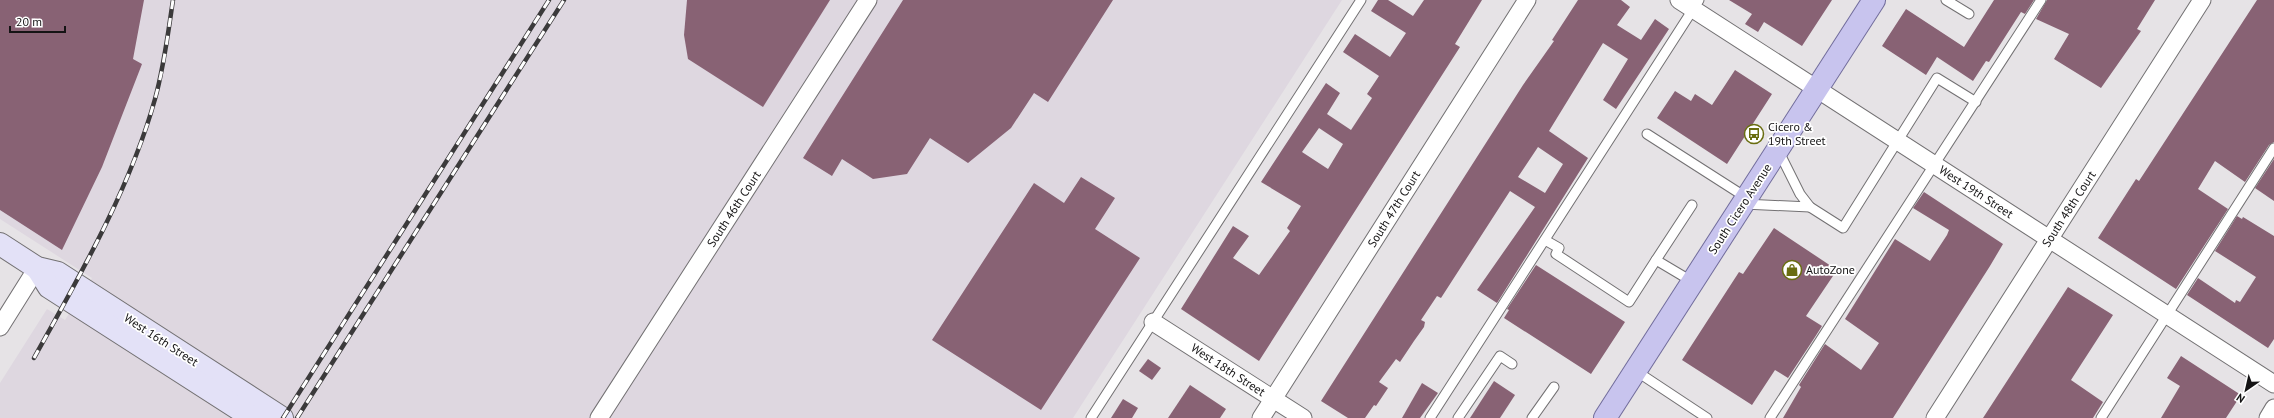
<svg xmlns="http://www.w3.org/2000/svg" width="2274" height="418" font-family="'PT Sans',sans-serif">
<style>
.built{fill:#ded7e0}
.building{fill:#886274;fill-rule:evenodd}
.lines{fill:none;stroke-linecap:round;stroke-linejoin:round}
.lane-casing{stroke:#737173;stroke-width:11}
.street-casing{stroke:#737173;stroke-width:19}
.secondary-casing{stroke:#737173;stroke-width:24}
.primary-casing{stroke:#716c9b;stroke-width:24}
.lane{stroke:#fff;stroke-width:9}
.street{stroke:#fff;stroke-width:17}
.secondary{stroke:#e3e1f7;stroke-width:22}
.primary{stroke:#c8c4ee;stroke-width:22}
.rail-casing{stroke:#3b3a3b;stroke-width:4.5}
.rail{stroke:#fff;stroke-width:3;stroke-dasharray:9;stroke-linecap:butt}
.labels{text-anchor:middle;stroke-width:3.5;stroke-linejoin:round;paint-order:stroke}
.poi-label{font-size:12px;fill:#141314;stroke:#fff;text-anchor:start}
.street-label{font-size:12px;fill:#141314;stroke:#fff}
</style>
<rect width="100%" height="100%" fill="#e6e3e6"/>
<polygon class="built" points="0,0 1342,0 1073,418 0,418 0,383 47,309 65,320 92,278 0,219"/>
<g class="building">
<polygon points="0,0 144,0 133,59 142,64 102,167 62,250 0,210"/>
<polygon points="687,0 830,0 763,107 688,59 684,35"/>
<polygon points="903,0 1113,0 1048,102 1034,93 1011,128 968,163 930,138 907,174 873,179 842,159 832,176 803,158"/>
<path d="M1378 0H1388L1413 16 1424 0H1482L1455 44 1460 47 1259 361 1181 309 1233 226 1249 236 1233 258 1259 275 1290 231 1287 228 1301 206 1261 182 1326 83 1340 93 1327 114 1351 130 1372 98 1367 94 1379 76 1343 52 1355 34 1390 57 1406 33 1371 11ZM1319 128 1343 144 1328 169 1302 152Z"/>
<path d="M1578 0H1621L1630 7 1617 25 1641 40 1655 19 1669 29 1616 109 1603 100 1628 59 1603 43 1549 131 1588 158 1497 303 1477 290 1535 207 1510 191 1441 298 1437 296 1421 320 1425 322 1424 327 1414 341 1400 362 1396 359 1379 382 1388 388 1376 406 1374 405 1365 418H1348L1321 401 1523 85 1554 41 1552 40ZM1538 147 1563 164 1545 193 1518 177Z"/>
<polygon points="1729,0 1832,0 1802,46 1764,22 1758,32 1745,24 1752,14"/>
<polygon points="1994,0 2034,0 2025,14 2021,12 1989,62 1986,61 1973,81 1937,57 1926,75 1882,46 1906,9 1964,47"/>
<polygon points="2047,0 2155,0 2137,29 2141,31 2101,88 2054,59 2069,34 2036,19"/>
<polygon points="2257,0 2274,0 2274,142 2269,145 2245,182 2215,161 2198,189 2228,209 2176,289 2098,238 2136,179 2139,181"/>
<polygon points="1735,70 1772,94 1727,164 1657,118 1675,91 1691,101 1695,94 1712,105"/>
<polygon points="2274,159 2274,201 2255,188"/>
<polygon points="1081,177 1115,198 1095,229 1140,258 1041,410 932,340 1034,183 1064,203"/>
<polygon points="1924,192 2003,244 1990,266 1893,418 1783,418 1801,387 1799,385 1825,344 1861,370 1879,343 1845,319 1895,239 1930,261 1947,235 1949,230 1913,208"/>
<polygon points="2237,216 2242,219 2243,217 2274,236 2274,339 2268,348 2187,295 2198,278 2235,303 2236,300 2240,302 2256,277 2215,251"/>
<polygon points="1774,228 1837,270 1806,316 1822,326 1815,337 1788,378 1775,370 1752,405 1682,360 1739,272 1743,274"/>
<polygon points="1536,265 1625,322 1591,374 1504,318 1509,310 1507,309"/>
<polygon points="2068,287 2113,315 2071,380 2103,402 2093,418 1983,418"/>
<polygon points="2181,356 2241,395 2226,418 2161,418 2180,386 2167,378"/>
<polygon points="1148,359 1161,368 1152,380 1139,371"/>
<polygon points="1494,381 1515,395 1500,418 1470,418"/>
<polygon points="1422,383 1438,393 1420,418 1402,418"/>
<polygon points="1190,385 1226,409 1220,418 1168,418"/>
<polygon points="1123,399 1138,408 1132,418 1111,418"/>
</g>
<g class="lines">
<defs>
<g id="lane">
<polyline points="1946,0 1969,14"/>
<polyline points="1647,134 1747,198"/>
<polyline points="1744,204 1810,207 1800,194 1778,150"/>
<polyline points="1692,205 1656,260 1693,282"/>
<polyline points="1810,207 1843,228 1937,78 1976,102"/>
<polyline points="1545,240 1559,248 1556,254 1629,302 1656,260"/>
<polyline points="1636,371 1707,418"/>
<polyline points="1091,418 1361,0"/>
<polyline points="1430,418 1699,0"/>
<polyline points="1458,418 1500,356 1512,364"/>
<polyline points="1532,418 1554,387"/>
<polyline points="1770,418 2041,0"/>
<polyline points="2101,418 2274,148"/>
</g>
<g id="street">
<polyline points="1679,0 2274,384"/>
<polyline points="1153,322 1303,418"/>
<polyline points="0,327 37,268"/>
<polyline points="599,418 868,0"/>
<polyline points="1261,418 1527,0"/>
<polyline points="1935,418 2202,0"/>
<polyline points="2268,418 2274,408"/>
</g>
<g id="secondary">
<polyline points="0,244 37,268 58,273 282,418"/>
<polyline points="37,268 49,287 253,418"/>
</g>
<polyline id="primary" points="1605,418 1874,0"/>
</defs>
<use href="#lane" class="lane-casing"/>
<use href="#street" class="street-casing"/>
<use href="#secondary" class="secondary-casing"/>
<use href="#primary" class="primary-casing"/>
<use href="#lane" class="lane"/>
<use href="#street" class="street"/>
<use href="#secondary" class="secondary"/>
<use href="#primary" class="primary"/>
<defs>
<g id="rail">
<path d="M34 358C79 277 130 189 155 99 164 67 168 33 173 0"/>
<polyline points="283,418 549,0"/>
<polyline points="297,418 564,0"/>
</g>
</defs>
<use href="#rail" class="rail-casing"/>
<use href="#rail" class="rail"/>
</g>
<defs>
<symbol id="bus-ring" viewBox="-11 -11 22 22"><circle r="9.5" fill="#fff" stroke="#696d10" stroke-width="1.5"/><path d="M-5-6H5V4H4V6H2V4H-2V6H-4V4H-5ZM-3.5-4V0h7V-4ZM-3.5 1.2v1.5H-2V1.2ZM2 1.2v1.5H3.5V1.2Z" fill="#696d10"/></symbol>
<symbol id="shop-ring" viewBox="-11 -11 22 22"><circle r="9.5" fill="#fff" stroke="#696d10" stroke-width="1.5"/><path d="M-5-2.5h2.3a2.7 3.5 0 0 1 5.4 0H5L5.5 6h-11ZM-1.5-2.5h3a1.5 2.3 0 0 0-3 0Z" fill="#696d10"/></symbol>
</defs>
<g fill-rule="evenodd">
<use href="#bus-ring" x="1743" y="123" width="22" height="22"/>
<use href="#shop-ring" x="1781" y="259" width="22" height="22"/>
</g>
<g class="labels">
<g class="poi-label">
<text x="1768" y="131">Cicero &amp;<tspan x="1768" dy="14">19th Street</tspan></text>
<text x="1806" y="274">AutoZone</text>
</g>
<g class="street-label">
<text transform="translate(1976 192) rotate(33)" y="4">West 19th Street</text>
<text transform="translate(734 209) rotate(-57)" y="4">South 46th Court</text>
<text transform="translate(1394 209) rotate(-58)" y="4">South 47th Court</text>
<text transform="translate(1740 209) rotate(-57)" y="4">South Cicero Avenue</text>
<text transform="translate(2069 209) rotate(-57)" y="4">South 48th Court</text>
<text transform="translate(161 340) rotate(33)" y="4">West 16th Street</text>
<text transform="translate(1228 370) rotate(33)" y="4">West 18th Street</text>
</g>
</g>
<g transform="translate(2246 390) rotate(214)" stroke="#ffffff" stroke-width="3" paint-order="stroke">
<path d="M0-3L7 15L0 10L-7 15Z" fill="#141314"/>
<text y="-6" font-size="11" font-weight="bold" text-anchor="middle" fill="#141314">N</text>
</g>
<path d="M10 26v6h55v-6" fill="none" stroke="#141314" stroke-width="2"/>
<text x="16" y="26" font-size="12" fill="#141314" stroke="#ffffff" stroke-width="3" paint-order="stroke">20 m</text>
</svg>
